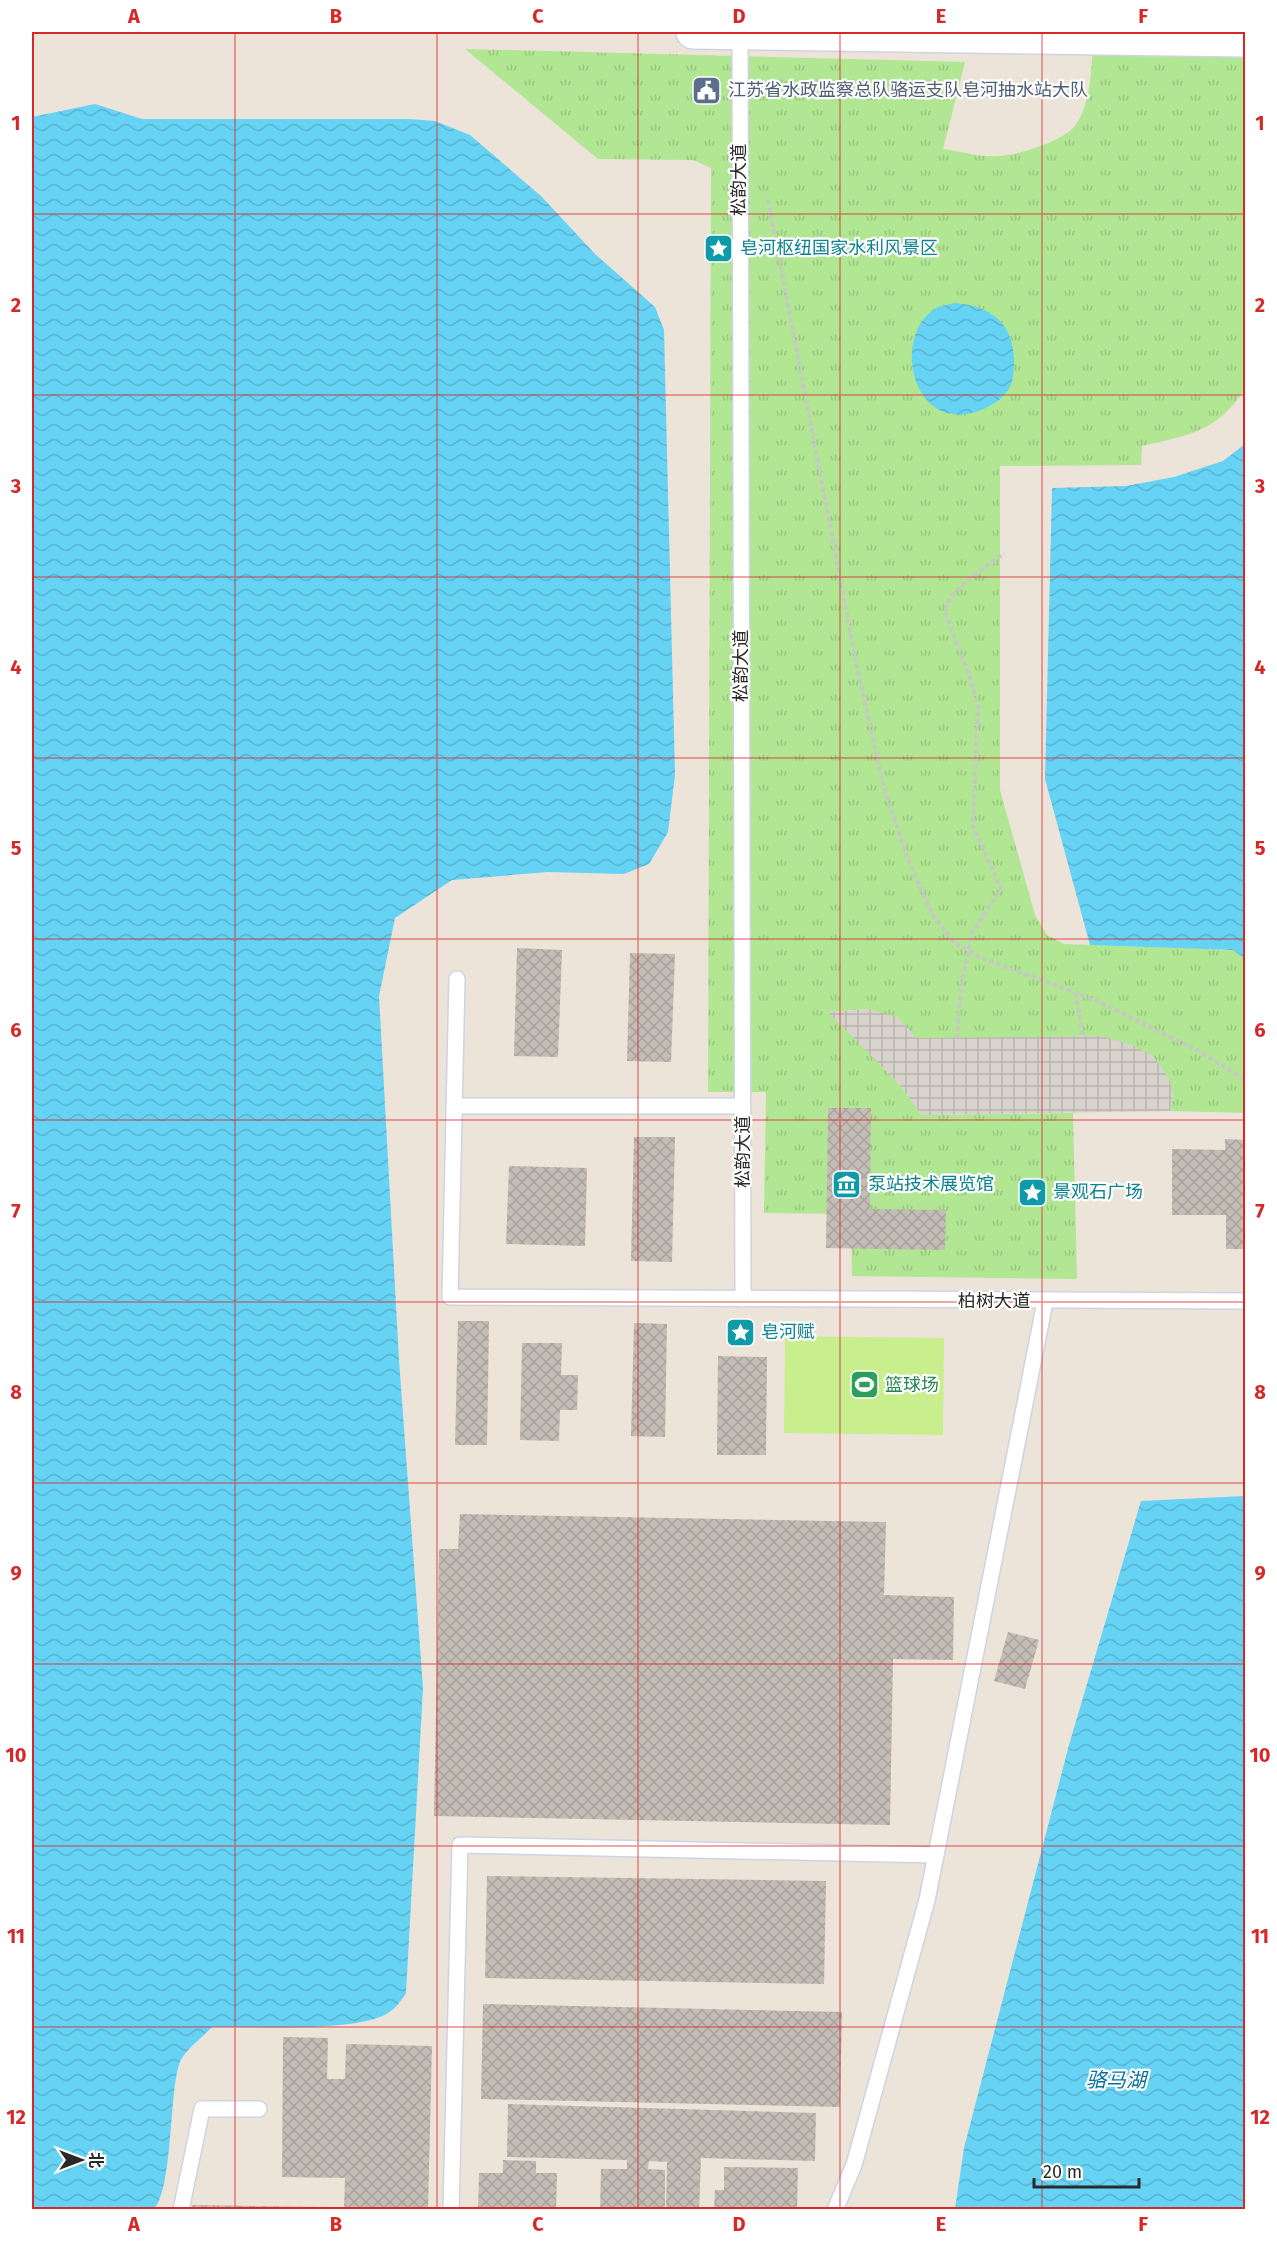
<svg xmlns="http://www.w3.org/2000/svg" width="1277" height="2241" font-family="'Fira Sans','Noto Sans SC',sans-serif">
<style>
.grass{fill:url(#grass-tufts)}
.pitch{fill:#c8ee8e}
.plaza{fill:url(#plaza-grid)}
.water{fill:url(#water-waves)}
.building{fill:url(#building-cross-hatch)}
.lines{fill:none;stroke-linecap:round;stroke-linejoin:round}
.lane-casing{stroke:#cfd3e3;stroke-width:18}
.secondary-casing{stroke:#cfd3e3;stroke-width:36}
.path{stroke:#c7c7c7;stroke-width:4;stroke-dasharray:4.5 3;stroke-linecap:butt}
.lane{stroke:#fff;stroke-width:15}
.secondary{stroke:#fff;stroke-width:33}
.grid{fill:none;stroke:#d62828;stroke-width:1.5;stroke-opacity:0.55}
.labels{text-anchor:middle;stroke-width:4.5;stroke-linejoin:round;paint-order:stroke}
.service-label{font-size:18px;fill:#4e5e75;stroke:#fff;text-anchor:start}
.street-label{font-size:18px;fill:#292929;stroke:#fff}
.culture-label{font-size:18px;fill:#0d838f;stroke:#fff;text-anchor:start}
.leisure-label{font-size:18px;fill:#27864d;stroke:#fff;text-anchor:start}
.water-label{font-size:20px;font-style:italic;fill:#076f9e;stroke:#fff}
.neatline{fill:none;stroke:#d62828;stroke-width:2}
.grid-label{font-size:20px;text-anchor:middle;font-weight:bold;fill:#d62828}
</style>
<defs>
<pattern id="grass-tufts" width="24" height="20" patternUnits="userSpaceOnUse" patternTransform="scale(1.5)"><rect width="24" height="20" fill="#b1e693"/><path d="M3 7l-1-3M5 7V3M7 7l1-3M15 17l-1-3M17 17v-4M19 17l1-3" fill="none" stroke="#98c57f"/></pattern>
<pattern id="plaza-grid" width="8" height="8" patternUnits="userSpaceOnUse" patternTransform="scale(1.5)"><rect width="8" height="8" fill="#d8d3cc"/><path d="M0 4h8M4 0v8" fill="none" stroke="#b9b5af"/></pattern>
<pattern id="water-waves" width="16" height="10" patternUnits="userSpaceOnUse" patternTransform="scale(1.5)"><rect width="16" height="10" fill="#66d2f4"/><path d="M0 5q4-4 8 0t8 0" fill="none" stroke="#58b4d1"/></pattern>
<pattern id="building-cross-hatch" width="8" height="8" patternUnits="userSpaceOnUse" patternTransform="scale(1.5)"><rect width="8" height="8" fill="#c4bdb6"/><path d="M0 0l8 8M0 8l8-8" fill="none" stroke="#a8a29c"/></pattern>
</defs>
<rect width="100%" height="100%" fill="#ece3d9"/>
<path class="grass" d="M1092 32H1245V389C1217 432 1189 435 1142 446L1141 465 1000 466V790L1035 915 1047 935 1064 944 1233 950 1245 959V1113L1170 1111 1173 1095 957 1038H916L868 1009 829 1012 899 1084 922 1115 1073 1113 1077 1279 852 1276 851 1214 764 1213 766 1092H708L711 168 693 160 598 159 465 49 965 62 943 149C960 151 981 158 998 156 1019 155 1061 142 1075 126 1092 104 1093 58 1092 32Z"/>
<polygon class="pitch" points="785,1336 944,1338 943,1435 784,1433"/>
<polygon class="plaza" points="868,1009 898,1017 916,1038 1101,1036 1129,1044 1153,1056 1169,1078 1173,1095 1170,1111 922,1115 899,1084 828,1012"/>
<g class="water">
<path d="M95 104 142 119H408L435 121 470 135 541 196 595 254 655 307 664 330 675 775 668 832 649 864 624 874 548 872 452 880 395 918 379 996 399 1360 423 1688 406 1993C401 2001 396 2008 388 2013 356 2033 253 2026 212 2027 203 2037 182 2052 179 2065 169 2095 173 2192 153 2210H32V117Z"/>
<path d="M954 303C998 306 1019 331 1013 375 1012 391 999 402 986 408 915 441 890 341 933 310 938 306 948 305 954 303Z"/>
<polygon points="1245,444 1245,959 1233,950 1090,945 1045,779 1052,488 1126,486 1174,477 1223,461"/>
<polygon points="1245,1496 1245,2209 955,2209 964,2148 1069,1745 1141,1501"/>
</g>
<g class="building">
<polygon points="517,948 562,950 558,1057 514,1056"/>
<polygon points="630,953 675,954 671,1062 627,1061"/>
<polygon points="828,1108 871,1108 870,1209 946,1210 945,1250 826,1248"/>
<polygon points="634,1137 675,1137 672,1262 631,1261"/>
<polygon points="1225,1139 1246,1140 1246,1249 1226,1249 1226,1215 1172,1215 1172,1149 1225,1150"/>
<polygon points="509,1166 587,1168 585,1246 506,1244"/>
<polygon points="458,1321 489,1321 487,1445 455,1445"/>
<polygon points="634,1323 667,1324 665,1437 631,1436"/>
<polygon points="522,1343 562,1343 561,1375 578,1375 577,1410 560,1410 559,1441 520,1440"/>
<polygon points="718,1356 767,1357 766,1455 717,1455"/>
<polygon points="460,1514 886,1522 884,1595 954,1597 953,1660 893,1659 890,1825 434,1816 439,1549 458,1549"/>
<polygon points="1008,1632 1039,1640 1025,1689 994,1681"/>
<polygon points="487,1876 826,1881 824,1984 485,1978"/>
<polygon points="483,2004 842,2012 840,2107 481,2099"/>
<polygon points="283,2037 328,2038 327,2079 345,2079 346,2044 432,2046 428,2210 344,2210 345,2178 282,2177"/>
<polygon points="508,2104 816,2113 815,2161 701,2158 699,2210 666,2210 667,2162 649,2161 648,2169 665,2170 665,2210 600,2210 601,2169 627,2169 627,2160 507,2157"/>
<polygon points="503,2160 536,2161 536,2173 557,2173 556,2210 478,2210 479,2173 503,2173"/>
<polygon points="724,2167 798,2168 797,2210 714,2210 715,2190 724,2190"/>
<polygon points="192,2205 329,2207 329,2210 192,2210"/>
</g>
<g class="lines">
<defs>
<g id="lane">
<polyline points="740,32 743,1299"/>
<polyline points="457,979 450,1297 1246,1301"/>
<polyline points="454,1106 743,1106"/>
<polyline points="181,2210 202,2109 259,2109"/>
<polyline points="451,2210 460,1845 936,1855"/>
<polyline points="835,2210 854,2165 927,1900 1045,1302"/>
</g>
<polyline id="secondary" points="693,32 1246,40"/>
</defs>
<use href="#lane" class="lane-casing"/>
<use href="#secondary" class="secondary-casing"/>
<g class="path">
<polyline points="768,200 856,662 883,784 907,857 932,914 954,942 982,958 1097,1001 1195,1049 1246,1080"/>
<polyline points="1076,993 1083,1036"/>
<polyline points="957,1038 961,987 972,933 1001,889 973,826 978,707 970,678 945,612 950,598 965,582 1004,553"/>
</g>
<use href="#lane" class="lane"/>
<use href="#secondary" class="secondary"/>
</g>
<path class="grid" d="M235 32V2210M437 32V2210M638 32V2210M840 32V2210M1042 32V2210M32 214H1246M32 395H1246M32 577H1246M32 758H1246M32 939H1246M32 1120H1246M32 1302H1246M32 1483H1246M32 1664H1246M32 1846H1246M32 2027H1246"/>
<defs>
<symbol id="civic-square" viewBox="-11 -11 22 22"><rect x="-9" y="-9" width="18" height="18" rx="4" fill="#5c6f8a" stroke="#fff"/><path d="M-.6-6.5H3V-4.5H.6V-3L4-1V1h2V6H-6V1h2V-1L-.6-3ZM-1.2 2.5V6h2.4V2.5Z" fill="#fff"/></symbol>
<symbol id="sight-square" viewBox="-11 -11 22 22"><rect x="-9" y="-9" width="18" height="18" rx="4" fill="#0f9aa8" stroke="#fff"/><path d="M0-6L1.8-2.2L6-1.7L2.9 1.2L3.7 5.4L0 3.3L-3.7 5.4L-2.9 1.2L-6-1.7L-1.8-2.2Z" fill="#fff"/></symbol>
<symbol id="museum-square" viewBox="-11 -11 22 22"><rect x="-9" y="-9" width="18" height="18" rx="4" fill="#0f9aa8" stroke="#fff"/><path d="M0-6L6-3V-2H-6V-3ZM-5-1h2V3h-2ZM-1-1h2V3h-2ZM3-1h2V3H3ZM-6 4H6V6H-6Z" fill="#fff"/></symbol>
<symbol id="stadium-square" viewBox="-11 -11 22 22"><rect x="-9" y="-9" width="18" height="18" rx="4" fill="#2e9e5b" stroke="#fff"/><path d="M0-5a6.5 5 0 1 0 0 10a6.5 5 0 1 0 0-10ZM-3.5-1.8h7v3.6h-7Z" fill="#fff"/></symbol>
</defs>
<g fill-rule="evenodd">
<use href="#civic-square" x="690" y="74" width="33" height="33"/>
<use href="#sight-square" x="702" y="232" width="33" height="33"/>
<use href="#museum-square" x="830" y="1168" width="33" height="33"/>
<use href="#sight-square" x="1016" y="1176" width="33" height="33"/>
<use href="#sight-square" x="724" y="1316" width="33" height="33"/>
<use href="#stadium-square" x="848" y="1368" width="33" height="33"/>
</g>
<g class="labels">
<g class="service-label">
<text x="728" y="96">江苏省水政监察总队骆运支队皂河抽水站大队</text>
</g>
<g class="street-label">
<text transform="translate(739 180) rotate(-90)" y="6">松韵大道</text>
<text transform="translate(741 666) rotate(-90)" y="6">松韵大道</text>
<text transform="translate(743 1152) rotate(-90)" y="6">松韵大道</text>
<text x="994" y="1307">柏树大道</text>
</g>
<g class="culture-label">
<text x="740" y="254">皂河枢纽国家水利风景区</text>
<text x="868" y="1190">泵站技术展览馆</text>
<text x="1053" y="1198">景观石广场</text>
<text x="761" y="1338">皂河赋</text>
</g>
<g class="leisure-label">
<text x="885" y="1391">篮球场</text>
</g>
<g class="water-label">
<text x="1116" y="2087">骆马湖</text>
</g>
</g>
<rect width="1277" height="2241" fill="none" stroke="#ffffff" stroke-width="66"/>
<g transform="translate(81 2160) rotate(90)" stroke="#ffffff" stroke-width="4.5" paint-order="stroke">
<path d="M0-4.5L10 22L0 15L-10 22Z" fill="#292929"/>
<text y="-9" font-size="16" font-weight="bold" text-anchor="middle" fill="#292929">北</text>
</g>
<path d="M1034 2178v9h105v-9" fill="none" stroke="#292929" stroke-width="3"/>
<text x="1043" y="2178" font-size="18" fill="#292929" stroke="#ffffff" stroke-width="4.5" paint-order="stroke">20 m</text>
<rect x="33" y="33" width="1211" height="2175" class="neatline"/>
<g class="grid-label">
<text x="134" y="23">A</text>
<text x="336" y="23">B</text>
<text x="538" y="23">C</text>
<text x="739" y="23">D</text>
<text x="941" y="23">E</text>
<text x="1143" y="23">F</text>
<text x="16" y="130">1</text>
<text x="1260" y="130">1</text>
<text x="16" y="312">2</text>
<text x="1260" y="312">2</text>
<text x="16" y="493">3</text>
<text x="1260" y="493">3</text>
<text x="16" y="674">4</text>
<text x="1260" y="674">4</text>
<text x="16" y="855">5</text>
<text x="1260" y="855">5</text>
<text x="16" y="1037">6</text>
<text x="1260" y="1037">6</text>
<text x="16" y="1218">7</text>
<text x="1260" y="1218">7</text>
<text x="16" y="1399">8</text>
<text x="1260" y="1399">8</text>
<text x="16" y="1580">9</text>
<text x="1260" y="1580">9</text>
<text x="16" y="1762">10</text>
<text x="1260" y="1762">10</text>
<text x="16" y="1943">11</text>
<text x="1260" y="1943">11</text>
<text x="16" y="2124">12</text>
<text x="1260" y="2124">12</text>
<text x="134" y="2231">A</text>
<text x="336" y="2231">B</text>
<text x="538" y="2231">C</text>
<text x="739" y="2231">D</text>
<text x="941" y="2231">E</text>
<text x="1143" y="2231">F</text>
</g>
</svg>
